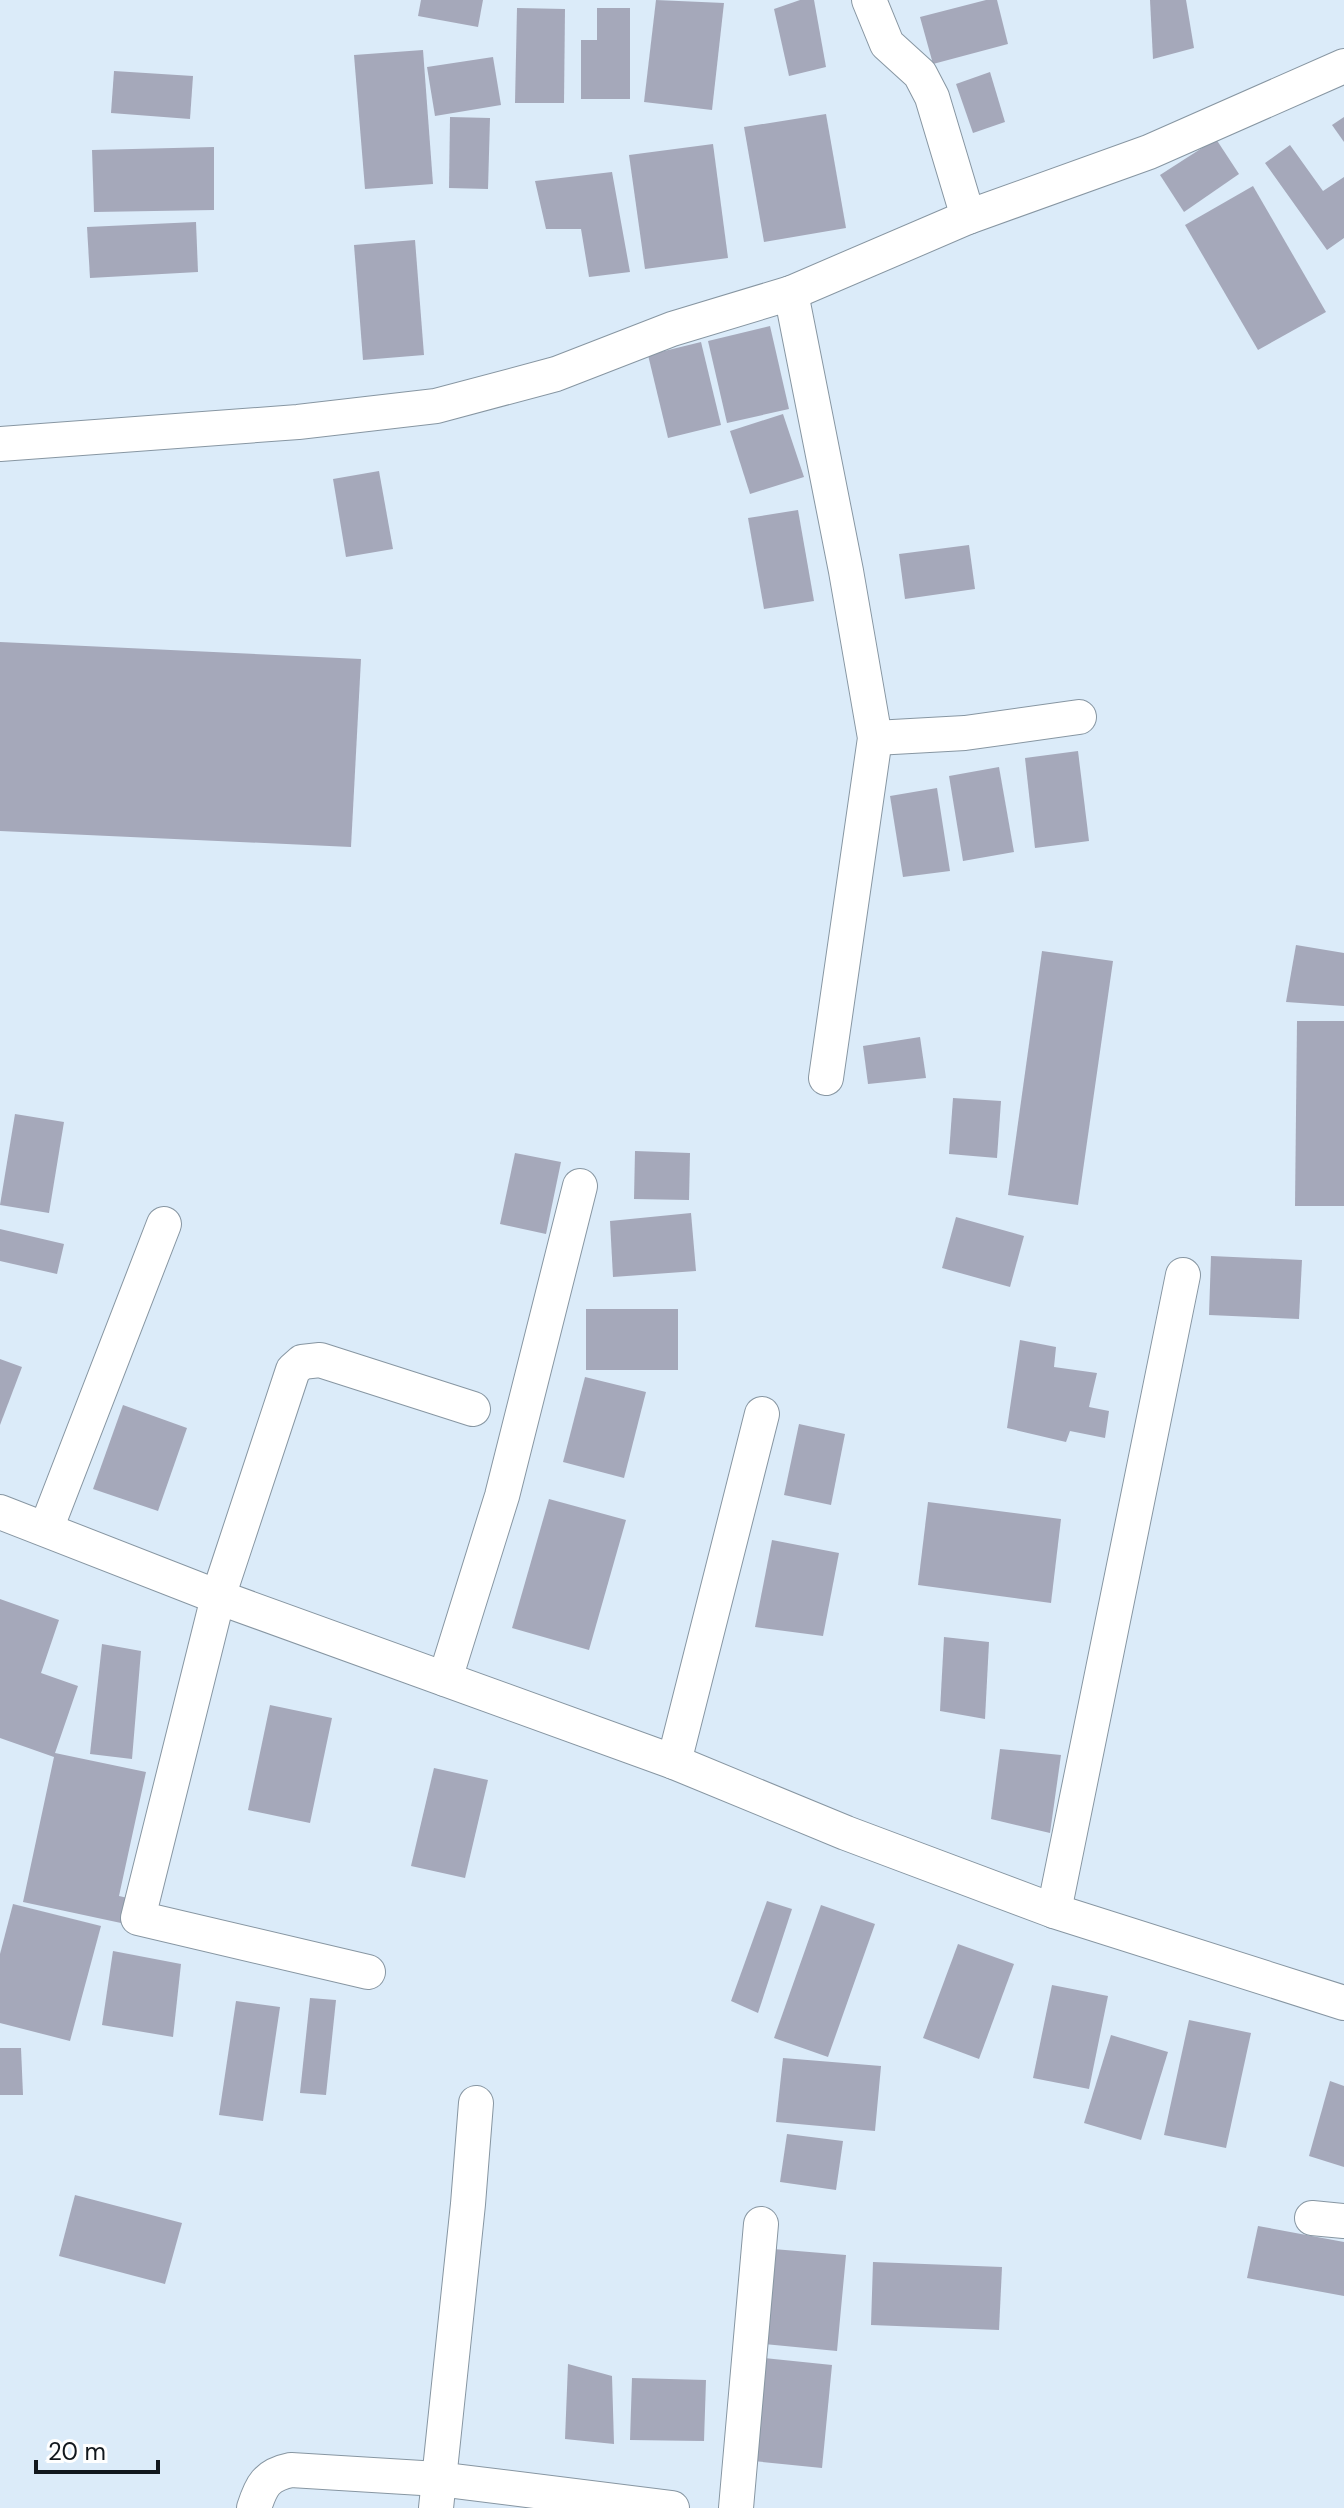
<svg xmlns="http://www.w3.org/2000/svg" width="1344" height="2508" font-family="'DM Sans',sans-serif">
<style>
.building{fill:#a5a8ba}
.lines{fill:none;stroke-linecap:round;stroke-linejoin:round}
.street-casing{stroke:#8796a2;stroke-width:36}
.street{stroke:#fff;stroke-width:34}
</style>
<rect width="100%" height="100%" fill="#dbebf9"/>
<g class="building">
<polygon points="421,0 483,0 478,27 418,16"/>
<polygon points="656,0 724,3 712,110 644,102"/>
<polygon points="800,0 814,0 826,67 789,76 774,9"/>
<polygon points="986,0 997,0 1008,44 933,64 920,17"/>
<polygon points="1150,0 1186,0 1194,48 1153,59"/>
<polygon points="517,8 565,9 564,103 515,103"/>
<polygon points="597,8 630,8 630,99 581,99 581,40 597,40"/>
<polygon points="423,50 433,184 365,189 354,55"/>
<polygon points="493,57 501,105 435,116 427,67"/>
<polygon points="114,71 193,76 190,119 111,113"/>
<polygon points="990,72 1005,122 973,133 956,84"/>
<polygon points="826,114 846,228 764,242 744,127"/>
<polygon points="450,117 490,118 488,189 449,188"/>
<polygon points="1344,117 1344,142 1332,125"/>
<polygon points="1216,139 1239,174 1184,212 1160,175"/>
<polygon points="713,144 728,258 645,269 629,155"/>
<polygon points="1290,145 1323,191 1344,177 1344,238 1327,250 1265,163"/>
<polygon points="214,147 214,210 94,212 92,150"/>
<polygon points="612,172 630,272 589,277 581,229 546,229 535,181"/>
<polygon points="1253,186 1326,312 1258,350 1185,225"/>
<polygon points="196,222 198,272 90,278 87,227"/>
<polygon points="415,240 424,355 363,360 354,245"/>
<polygon points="770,326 789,409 727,423 708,341"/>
<polygon points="701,342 721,425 668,438 648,355"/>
<polygon points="783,414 804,477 750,494 730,431"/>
<polygon points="379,471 393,549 346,557 333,479"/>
<polygon points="798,510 814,601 764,609 748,518"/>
<polygon points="969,545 975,589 905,599 899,554"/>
<polygon points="0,642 361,659 351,847 0,831"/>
<polygon points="1078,751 1089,841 1035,848 1025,758"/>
<polygon points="999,767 1014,852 963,861 949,776"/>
<polygon points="937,788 950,871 903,877 890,796"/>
<polygon points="1296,945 1344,953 1344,1006 1286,1002"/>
<polygon points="1042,951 1113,961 1078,1205 1008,1195"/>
<polygon points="1297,1021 1344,1021 1344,1206 1295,1206"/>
<polygon points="920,1037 926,1078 868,1084 863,1046"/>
<polygon points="953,1098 1001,1101 997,1158 949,1154"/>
<polygon points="15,1114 64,1122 49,1213 0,1205"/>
<polygon points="635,1151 690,1153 689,1200 634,1199"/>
<polygon points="515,1153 561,1162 546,1234 500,1224"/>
<polygon points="691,1213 696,1271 613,1277 610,1221"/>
<polygon points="956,1217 1024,1236 1010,1287 942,1268"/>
<polygon points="0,1229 64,1244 57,1274 0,1261"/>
<polygon points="1211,1256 1302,1260 1299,1319 1209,1315"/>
<rect x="586" y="1309" width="92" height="61"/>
<polygon points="1020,1340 1056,1347 1054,1367 1097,1373 1089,1407 1109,1411 1105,1438 1070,1431 1066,1442 1007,1428"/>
<polygon points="0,1359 22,1367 0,1425"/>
<polygon points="585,1377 646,1392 624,1478 563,1462"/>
<polygon points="123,1405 187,1428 158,1511 93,1489"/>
<polygon points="799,1424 845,1434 831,1505 784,1495"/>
<polygon points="549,1499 626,1520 589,1650 512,1628"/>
<polygon points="928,1502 1061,1519 1051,1603 918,1585"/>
<polygon points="772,1540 839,1553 823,1636 755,1627"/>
<polygon points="0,1599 59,1620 41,1673 78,1686 55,1753 146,1772 119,1896 154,1904 149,1929 23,1902 54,1757 0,1738"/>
<polygon points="944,1637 989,1642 985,1719 940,1711"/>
<polygon points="102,1644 141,1651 132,1759 90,1754"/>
<polygon points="270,1705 332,1718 310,1823 248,1810"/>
<polygon points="1000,1749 1061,1755 1050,1833 991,1819"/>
<polygon points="434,1768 488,1780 465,1878 411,1866"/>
<polygon points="767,1901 792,1909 758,2013 731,2001"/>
<polygon points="13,1904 101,1926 70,2041 0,2023 0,1954"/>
<polygon points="821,1905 875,1924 828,2057 774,2038"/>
<polygon points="958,1944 1014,1964 979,2059 923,2038"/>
<polygon points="113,1951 181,1964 173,2037 102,2025"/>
<polygon points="1052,1985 1108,1996 1089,2089 1033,2078"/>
<polygon points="310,1998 336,2000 326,2095 300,2093"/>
<polygon points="236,2001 280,2007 263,2121 219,2115"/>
<polygon points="1189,2020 1251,2033 1226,2148 1164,2135"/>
<polygon points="1111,2035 1168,2052 1141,2140 1084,2123"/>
<polygon points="0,2048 21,2048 23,2095 0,2095"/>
<polygon points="783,2058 881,2066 875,2131 776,2122"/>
<polygon points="1330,2081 1344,2086 1344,2167 1309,2156"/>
<polygon points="787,2134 843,2141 836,2190 780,2182"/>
<polygon points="75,2195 182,2223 165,2284 59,2256"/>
<polygon points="1258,2226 1344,2242 1344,2296 1247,2278"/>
<polygon points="773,2249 846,2255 837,2351 764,2344"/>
<polygon points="873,2262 1002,2267 999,2330 871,2325"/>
<polygon points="764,2358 832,2365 822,2468 753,2461"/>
<polygon points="568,2364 612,2376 614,2444 565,2439"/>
<polygon points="632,2378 706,2380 704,2441 630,2440"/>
</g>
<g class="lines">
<defs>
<g id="street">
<polyline points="869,0 887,44 920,74 932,97 968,217"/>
<polyline points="791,293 846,571 875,738 826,1078"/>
<polyline points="0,444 298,422 436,406 556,374 672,329 791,293 968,217 1149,152 1344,66"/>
<polyline points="875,738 965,733 1079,717"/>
<polyline points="0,1512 218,1597 674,1762 846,1833 1054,1911 1344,2003"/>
<polyline points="46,1529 164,1224"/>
<polyline points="445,1679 502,1496 580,1186"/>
<polyline points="674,1762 762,1414"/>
<polyline points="1054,1911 1183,1275"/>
<polyline points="368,1972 138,1918 218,1597 293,1370 302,1362 320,1360 473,1409"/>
<polyline points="1312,2218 1344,2221"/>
<path d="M254 2508C261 2486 266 2475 291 2470L438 2479 672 2508"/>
<polyline points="436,2508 468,2204 476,2103"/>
<polyline points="736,2508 761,2224"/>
</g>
</defs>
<use href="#street" class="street-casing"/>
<use href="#street" class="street"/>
</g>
<path d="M36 2460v12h122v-12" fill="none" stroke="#12181d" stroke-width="4"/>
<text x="48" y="2460" font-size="24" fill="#12181d" stroke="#ffffff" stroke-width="6" paint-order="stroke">20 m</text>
</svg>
